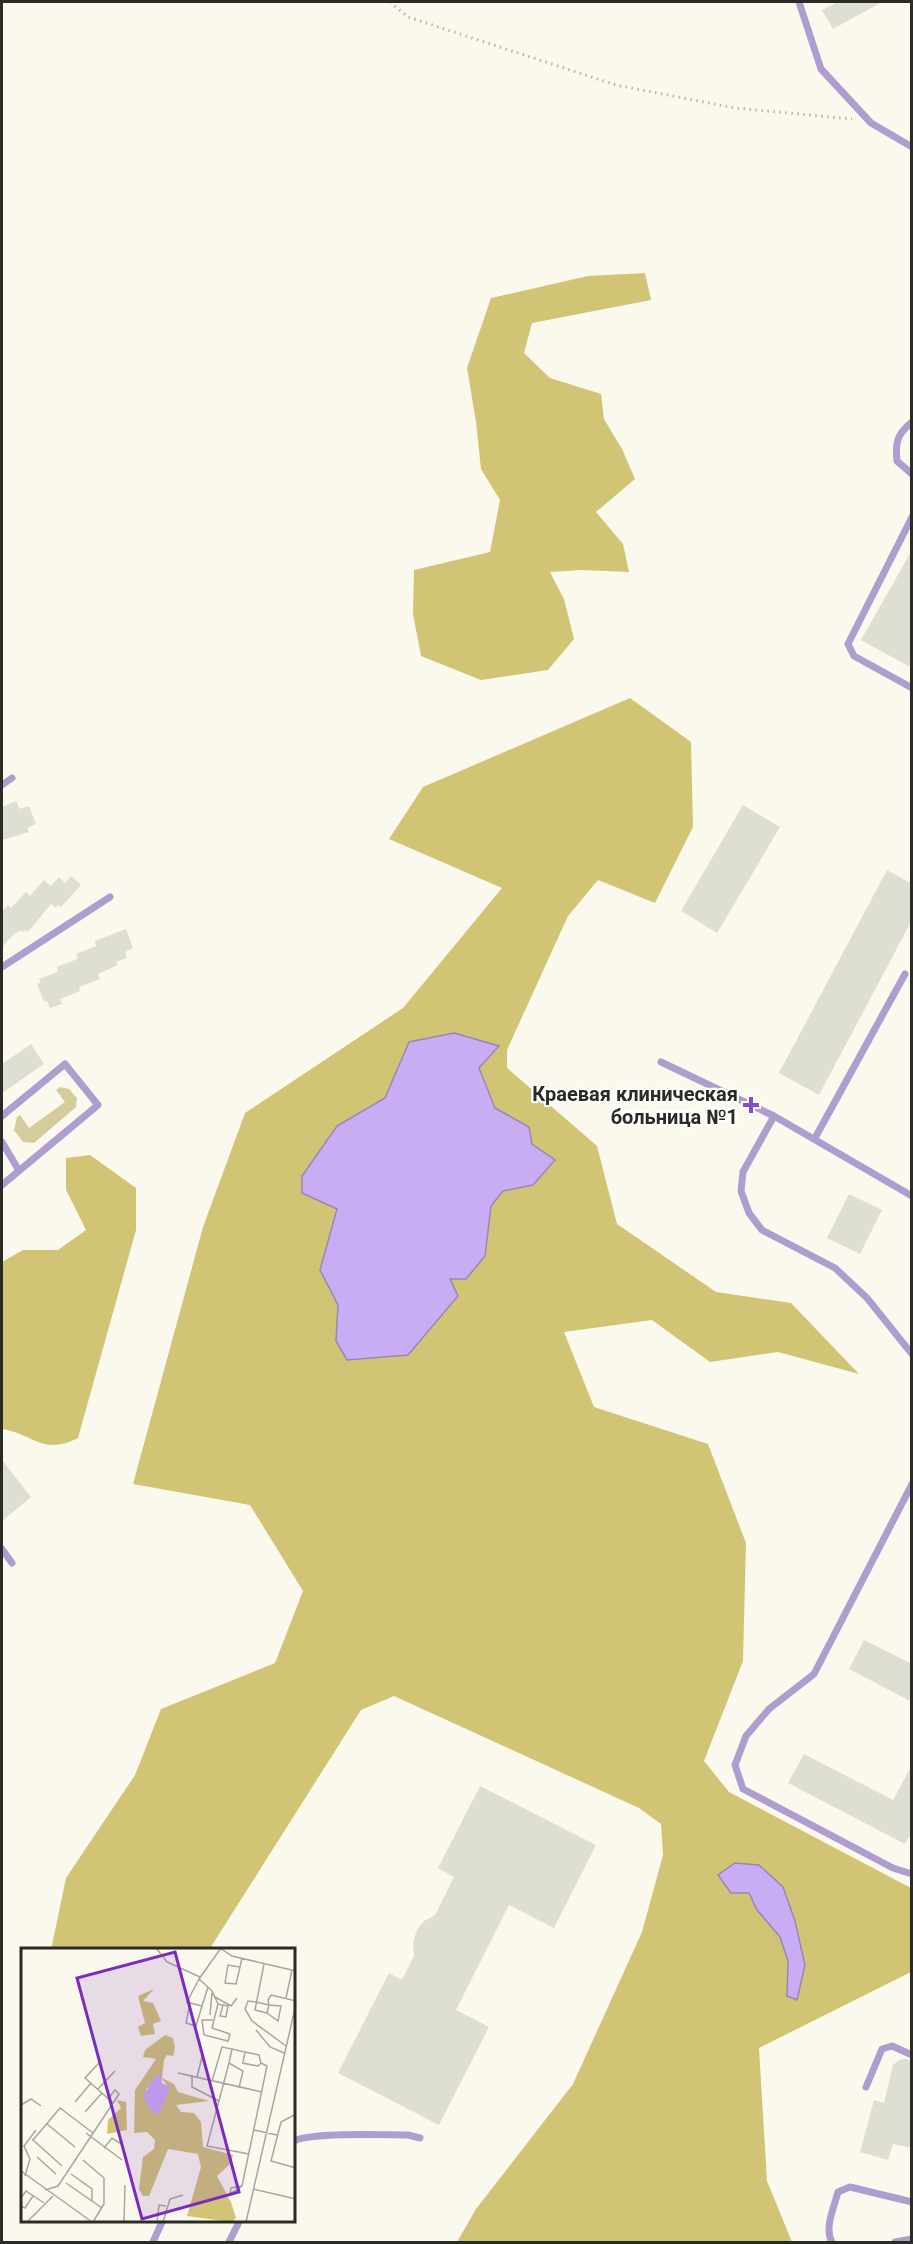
<svg xmlns="http://www.w3.org/2000/svg" width="913" height="2244" font-family="Roboto,sans-serif">
<style>
.green{fill:#d4cd9b}
.forest{fill:#d1c575;fill-rule:evenodd}
.water{fill:#c8adf4;stroke:#9986b6;stroke-width:1.5}
.building{fill:#dfded2}
.lines{fill:none;stroke-linecap:round;stroke-linejoin:round}
.path{stroke:#b7b6ac;stroke-width:3;stroke-dasharray:1.5 4.5;stroke-linecap:butt}
.lane{stroke:#af9dcf;stroke-width:7}
.poi-dot{fill:#834dc4;stroke:#fff;stroke-width:2}
.labels{text-anchor:middle;stroke-width:4.5;stroke-linejoin:round;paint-order:stroke}
.poi-label{font-size:20px;font-weight:bold;fill:#2b2b26;stroke:#fff;text-anchor:end}
.inset-road{fill:none;stroke:#a8a79d;stroke-width:1.5}
.view{fill:#7b2cbf;fill-opacity:0.15;stroke:#7b2cbf;stroke-width:3}
.inset-edge{fill:none;stroke:#2b2b26;stroke-width:3}
</style>
<rect width="100%" height="100%" fill="#fbf9ed"/>
<polygon class="green" points="60,1087 69,1089 77,1098 76,1107 34,1143 23,1142 14,1130 17,1117 20,1115 29,1128 65,1102 56,1090"/>
<g class="forest">
<polygon points="645,273 651,300 532,323 524,353 550,378 601,394 604,419 622,449 635,479 596,512 623,544 629,572 581,570 550,572 564,599 574,639 548,670 481,680 421,656 413,614 414,570 490,552 500,500 481,469 476,422 467,368 491,298 588,276"/>
<path d="M630 698 691 742 693 827 655 903 598 880 568 916 507 1050V1068L597 1146 617 1224 716 1292 791 1303 859 1374 778 1352 710 1362 652 1320 564 1332 594 1407 708 1444 746 1543 743 1661 704 1761 729 1792 911 1888V1972L759 2048 767 2181 792 2242H457L476 2209 573 2084 642 1932 663 1855 661 1824 639 1808 394 1696 361 1710 209 1950H51L66 1878 135 1775 161 1709 275 1663 303 1591 250 1505 133 1484 203 1227 245 1113 403 1008 502 888 389 839 423 787ZM409 1042 499 1047 479 1068 495 1109 529 1127 531 1144 554 1160 533 1185 503 1191 491 1206 485 1256 450 1279 336 1341 338 1305 320 1270 337 1209V1126L385 1098Z"/>
<path d="M90 1155 136 1188V1230L78 1438C42 1456 34 1434 2 1429V1262L23 1250H58L86 1230 66 1190V1158Z"/>
</g>
<g class="water">
<polygon points="454,1033 499,1046 479,1068 495,1108 529,1127 532,1144 555,1160 533,1185 503,1191 491,1206 485,1256 466,1279 450,1279 458,1296 408,1355 347,1360 336,1341 338,1305 320,1270 337,1209 302,1193 302,1176 337,1126 385,1098 409,1042"/>
<polygon points="735,1863 759,1865 783,1887 795,1921 805,1965 797,2000 787,1996 788,1961 780,1937 757,1910 749,1893 731,1893 718,1875"/>
</g>
<g class="building">
<polygon points="838,2 882,2 833,29 822,10"/>
<polygon points="912,550 912,668 861,640"/>
<polygon points="16,801 20,809 29,806 36,824 27,828 29,832 2,840 2,807"/>
<polygon points="743,805 780,827 717,933 681,911"/>
<polygon points="887,870 912,884 912,920 819,1095 779,1073"/>
<polygon points="71,876 81,885 61,907 58,905 56,908 51,904 28,932 26,930 23,932 21,930 17,933 16,932 2,947 2,911 8,905 11,908 26,892 30,896 44,880 51,886 59,877 65,883"/>
<polygon points="126,929 133,948 125,952 127,958 116,962 118,965 98,974 100,979 79,987 80,991 60,999 62,1004 50,1008 47,1001 44,1002 37,984 41,982 39,979 55,973 58,971 57,967 75,960 78,958 76,954 96,946 95,941"/>
<polygon points="31,1044 44,1064 2,1093 2,1064"/>
<polygon points="849,1194 882,1210 860,1254 827,1238"/>
<polygon points="2,1460 31,1497 2,1521"/>
<polygon points="864,1640 912,1664 912,1702 849,1669"/>
<polygon points="804,1754 893,1800 912,1765 912,1832 905,1844 788,1783"/>
<polygon points="480,1786 596,1845 554,1928 509,1905 456,2010 489,2027 439,2125 338,2073 389,1973 402,1980 414,1956 413,1942 417,1930 424,1921 435,1915 454,1877 438,1868"/>
<polygon points="906,2059 912,2061 912,2148 893,2144 888,2160 860,2152 874,2100 884,2103 893,2065 899,2060"/>
</g>
<g class="lines">
<polyline class="path" points="390,2 408,17 616,85 735,108 852,119"/>
<g class="lane">
<polyline points="799,2 821,69 871,123 912,147"/>
<path d="M912 422C897 434 895 443 897 461L912 474"/>
<polyline points="912,517 848,644 854,656 912,688"/>
<polyline points="2,785 12,778"/>
<polyline points="2,967 110,897"/>
<polyline points="661,1062 774,1116 912,1196"/>
<polyline points="2,1116 65,1064 98,1105 2,1185"/>
<polyline points="774,1116 743,1172 741,1191 749,1213 762,1230 835,1268 867,1298 912,1354"/>
<polyline points="815,1138 905,974"/>
<polyline points="2,1142 18,1169"/>
<polyline points="912,1484 814,1674 769,1709 746,1736 735,1765 743,1789 893,1868 912,1874"/>
<polyline points="2,1549 12,1563"/>
<polyline points="866,2087 882,2049 892,2046 912,2055"/>
<path d="M294 2141C311 2132 385 2135 408 2135L420 2138"/>
<polyline points="153,2242 162,2222"/>
<polyline points="229,2242 239,2222"/>
<path d="M832 2242C824 2229 834 2207 838 2192L850 2187 912 2202"/>
<polyline points="895,2242 912,2239"/>
</g>
</g>
<path class="poi-dot" d="M748 1096h6v6h6v6h-6v6h-6v-6h-6v-6h6z"/>
<g class="labels">
<g class="poi-label">
<text x="738" y="1101">Краевая клиническая<tspan x="738" dy="23">больница №1</tspan></text>
</g>
</g>
<g transform="translate(21 1948)">
<rect width="274" height="274" fill="#fbf9ed"/>
<path d="M133 41 122 53 132 55 140 73 132 76 134 86 120 88 117 79 124 75 117 48ZM144 87 152 90 154 99 152 108 146 107 143 112 141 130 153 136 157 144 188 153 155 157 160 164 173 165 180 174 182 199 212 207 210 215 196 228 210 254 215 270 210 274 166 268 180 219 177 206 147 201 128 248H122L118 241 122 209 133 201 134 192 126 184 113 185 114 142 135 111 122 109 124 102ZM139 129 146 137 144 151 127 157 125 141ZM96 152 105 154 106 182 86 186 87 172 100 160Z" fill="#d1c575" fill-rule="evenodd"/>
<path d="M134 128H140L141 135 149 139 139 164 132 166 122 148Z" fill="#c8adf4"/>
<path class="inset-road" d="M135 0 146 14 179 29M199 0 211 8 275 23M243 16 234 62 246 65M219 19 207 17 204 35 215 36 219 19 221 10M178 31 166 54 181 58 187 39M194 49 210 58 216 50M265 50 271 22M169 56 165 75 175 78 181 58M197 56 207 58 205 69 199 68 202 57M189 67 191 45M192 72H181L183 87 207 93 209 86 191 80 197 56 191 43 178 31 200 0M235 82 249 99 263 105M265 98 231 73 224 61 227 53 235 54 248 57 260 58 257 73 246 65 248 57 247 52 250 47 275 53M211 101 224 104 222 114M80 113 64 130 92 155M221 115 237 118 240 115 238 107 224 104M157 125 241 144M171 127V139L198 153M176 129 181 109M191 133 201 99 211 101 208 115M218 140 222 123 208 115 186 198 228 206M77 141 94 123M54 154 70 135M0 157 10 151 20 158M64 164 81 145M275 166 260 174 250 213 275 220M26 176 54 199M233 182 256 187M65 185 101 212M11 191 41 218M12 192 39 160 72 185M83 200 91 190 102 197M16 209 35 226M62 212 83 230V256L72 274M0 223 71 274M50 226 71 241V253M4 228 9 211 3 198 15 182M45 235 81 260M220 239 209 246 210 240 221 238 246 118 240 115M232 241 275 251M24 242 37 238 98 146 94 142 87 151M0 250 5 243 23 255M0 258 4 260 12 248M6 274 32 248M103 274 104 237M136 274 138 257 145 258M142 274 149 251 162 247M225 274 275 56"/>
<path class="view" d="M154 4 218 244 121 271 56 30Z"/>
<rect width="274" height="274" class="inset-edge"/>
</g>
<rect width="913" height="2244" fill="none" stroke="#2b2b26" stroke-width="6"/>
</svg>
